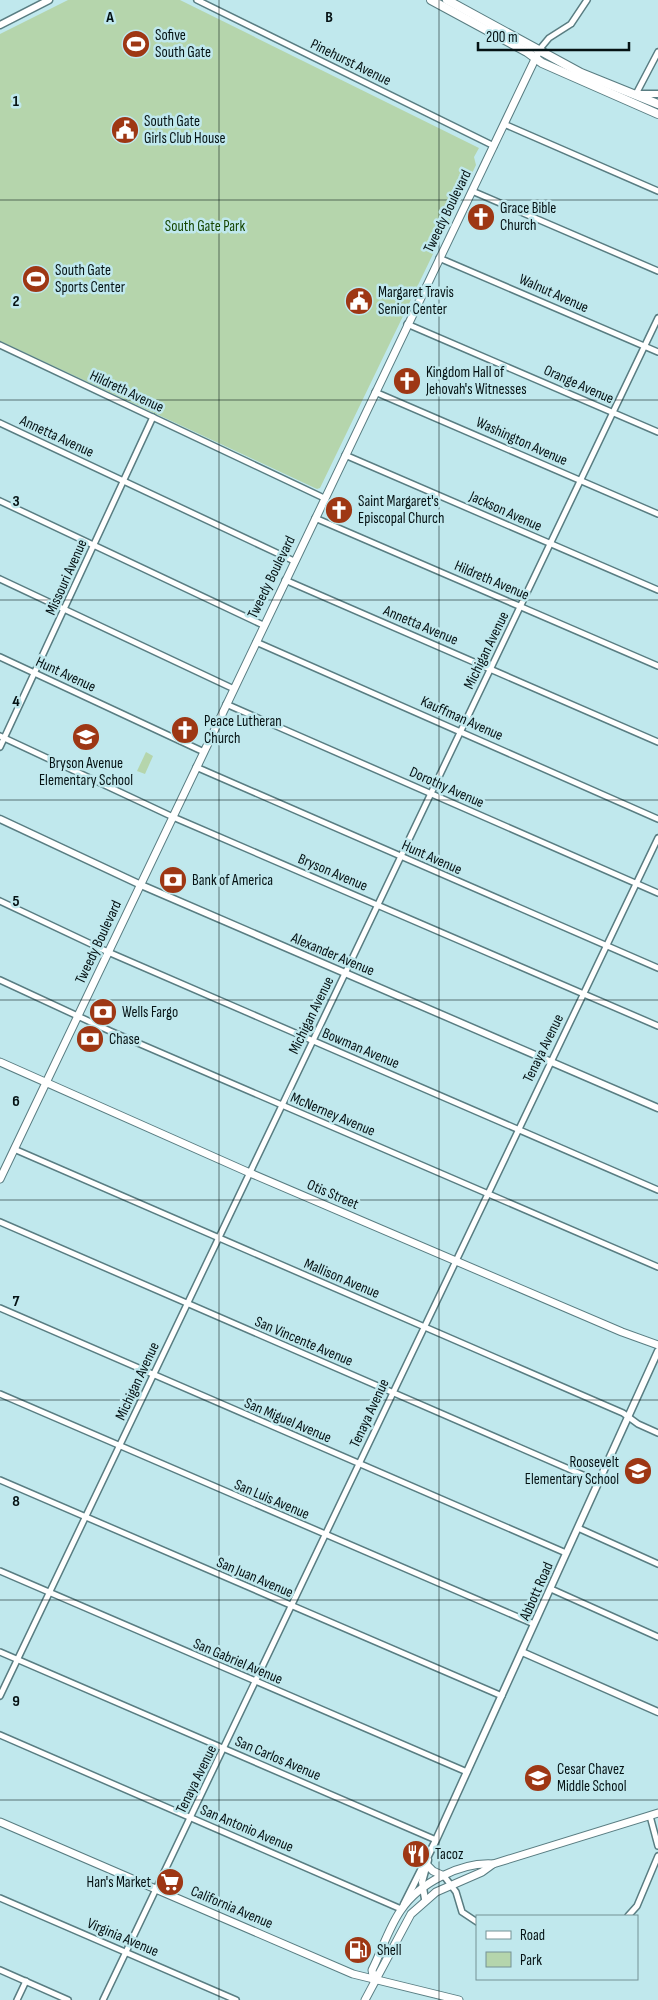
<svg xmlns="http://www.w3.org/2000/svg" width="658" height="2000" font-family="'Sofia Sans Condensed',sans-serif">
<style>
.green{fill:#b5d5ac}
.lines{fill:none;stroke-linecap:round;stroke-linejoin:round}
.minor-casing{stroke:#597d82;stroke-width:8}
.tertiary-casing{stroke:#597d82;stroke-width:9}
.secondary-casing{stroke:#597d82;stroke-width:9}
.primary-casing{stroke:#597d82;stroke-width:10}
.minor{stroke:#fff;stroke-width:5}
.tertiary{stroke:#fff;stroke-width:6}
.secondary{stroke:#fff;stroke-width:7}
.primary{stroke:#fff;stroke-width:8}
.grid{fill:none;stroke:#051214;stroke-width:1;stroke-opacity:0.55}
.labels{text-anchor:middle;stroke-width:5;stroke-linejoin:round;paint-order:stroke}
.poi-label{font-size:15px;fill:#051214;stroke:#c0e8ed;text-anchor:start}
.street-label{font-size:15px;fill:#051214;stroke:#c0e8ed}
.park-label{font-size:15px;fill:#154602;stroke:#c0e8ed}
.grid-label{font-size:16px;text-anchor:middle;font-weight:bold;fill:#051214;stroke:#c0e8ed;stroke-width:5;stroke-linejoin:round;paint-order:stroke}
</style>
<rect width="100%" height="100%" fill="#c0e8ed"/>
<g class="green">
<polygon points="68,0 180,0 479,148 474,157 476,165 320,488 317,489 0,341 0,34"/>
<polygon points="146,752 153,756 145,774 137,771"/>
</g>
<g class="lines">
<defs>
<g id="minor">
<polyline points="197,0 494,146"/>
<polyline points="539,50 549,38 571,24 587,0"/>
<polyline points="636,94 658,52"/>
<polyline points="504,124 658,191"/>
<polyline points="472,191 658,271"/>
<polyline points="439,258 658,352"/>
<polyline points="407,324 658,432"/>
<polyline points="0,345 324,498"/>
<polyline points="375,392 658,514"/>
<polyline points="0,423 294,561"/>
<polyline points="345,455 658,590"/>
<polyline points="0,501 263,625"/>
<polyline points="315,518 658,666"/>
<polyline points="0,579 234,689"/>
<polyline points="285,580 658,742"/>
<polyline points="256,642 658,819"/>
<polyline points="0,657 204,752"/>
<polyline points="226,704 658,893"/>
<polyline points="0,736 173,817 658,1026"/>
<polyline points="0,747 153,417"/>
<polyline points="196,767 658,968"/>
<polyline points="0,901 108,952 658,1190"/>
<polyline points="0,980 110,1031 658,1267"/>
<polyline points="14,1149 623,1413 638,1424 658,1433"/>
<polyline points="0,1222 599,1482"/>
<polyline points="0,1308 566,1553"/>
<polyline points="0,1394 534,1624"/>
<polyline points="0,1480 502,1696"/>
<polyline points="578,1528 658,1564"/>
<polyline points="0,1571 467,1772"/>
<polyline points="551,1589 658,1637"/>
<polyline points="0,1652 436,1840"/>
<polyline points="0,1696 658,318"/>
<polyline points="0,1735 401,1909"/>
<polyline points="650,1816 658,1846"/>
<polyline points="444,1876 456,1892 462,1912 477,1922"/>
<polyline points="0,1898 236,2000"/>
<polyline points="628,1916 637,1906 658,1856"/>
<polyline points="0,1970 68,2000"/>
<polyline points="17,2000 26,1981"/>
<polyline points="103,2000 658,838"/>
</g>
<g id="tertiary">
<polyline points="0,25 49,0"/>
<polyline points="637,94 658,94"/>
<polyline points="0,819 141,885 658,1108"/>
<polyline points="522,1652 658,1712"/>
<polyline points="425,1899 422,1882 428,1860"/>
<polyline points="404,1904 436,1840 658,1351"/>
</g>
<g id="secondary">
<polyline points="0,1062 250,1173 622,1332 658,1345"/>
<polyline points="0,1179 537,55"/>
<polyline points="0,1822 353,1974 459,2000"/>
<polyline points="427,1865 433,1871 444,1876"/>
<path d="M374 1981 372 1970C382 1950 389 1927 401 1910 419 1883 461 1862 493 1864"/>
<polyline points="365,2000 411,1914 436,1892 482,1872 493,1864 658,1813"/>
</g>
<g id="primary">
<polyline points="431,0 527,52 542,63 658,114"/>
<polyline points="447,0 581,73 658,104"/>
</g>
</defs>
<use href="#minor" class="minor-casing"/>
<use href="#tertiary" class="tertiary-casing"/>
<use href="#secondary" class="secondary-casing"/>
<use href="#primary" class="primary-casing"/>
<use href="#minor" class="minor"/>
<use href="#tertiary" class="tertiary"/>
<use href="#secondary" class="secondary"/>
<use href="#primary" class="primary"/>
</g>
<path class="grid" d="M219 0V2000M439 0V2000M0 200H658M0 400H658M0 600H658M0 800H658M0 1000H658M0 1200H658M0 1400H658M0 1600H658M0 1800H658"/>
<defs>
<symbol id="stadium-disc" viewBox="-11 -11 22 22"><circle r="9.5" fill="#9e3714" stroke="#c0e8ed"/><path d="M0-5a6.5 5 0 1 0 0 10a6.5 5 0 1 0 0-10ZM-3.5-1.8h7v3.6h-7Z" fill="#fff"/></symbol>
<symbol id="civic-disc" viewBox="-11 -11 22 22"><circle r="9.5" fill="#9e3714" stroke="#c0e8ed"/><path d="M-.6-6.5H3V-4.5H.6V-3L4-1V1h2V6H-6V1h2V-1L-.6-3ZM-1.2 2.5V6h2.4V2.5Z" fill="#fff"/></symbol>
<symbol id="church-disc" viewBox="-11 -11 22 22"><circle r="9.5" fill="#9e3714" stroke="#c0e8ed"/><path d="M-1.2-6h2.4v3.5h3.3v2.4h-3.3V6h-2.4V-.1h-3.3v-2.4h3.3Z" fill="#fff"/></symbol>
<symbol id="school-disc" viewBox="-11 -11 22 22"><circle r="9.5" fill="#9e3714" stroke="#c0e8ed"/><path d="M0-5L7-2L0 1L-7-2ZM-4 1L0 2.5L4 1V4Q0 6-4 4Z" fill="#fff"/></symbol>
<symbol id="bank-disc" viewBox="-11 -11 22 22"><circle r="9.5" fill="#9e3714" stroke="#c0e8ed"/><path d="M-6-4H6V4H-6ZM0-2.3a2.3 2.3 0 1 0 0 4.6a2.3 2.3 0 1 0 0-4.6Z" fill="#fff"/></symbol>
<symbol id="restaurant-disc" viewBox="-11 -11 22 22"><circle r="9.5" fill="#9e3714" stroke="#c0e8ed"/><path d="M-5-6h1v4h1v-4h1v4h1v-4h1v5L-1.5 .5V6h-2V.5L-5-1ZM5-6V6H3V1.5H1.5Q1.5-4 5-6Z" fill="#fff"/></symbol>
<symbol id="supermarket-disc" viewBox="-11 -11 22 22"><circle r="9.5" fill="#9e3714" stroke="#c0e8ed"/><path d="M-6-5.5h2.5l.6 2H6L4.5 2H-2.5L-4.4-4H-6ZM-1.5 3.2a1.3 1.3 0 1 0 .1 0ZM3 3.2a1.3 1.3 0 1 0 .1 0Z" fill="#fff"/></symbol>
<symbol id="fuel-disc" viewBox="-11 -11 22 22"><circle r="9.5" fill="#9e3714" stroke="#c0e8ed"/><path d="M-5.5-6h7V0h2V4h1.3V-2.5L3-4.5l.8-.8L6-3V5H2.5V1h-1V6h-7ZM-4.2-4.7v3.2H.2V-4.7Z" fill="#fff"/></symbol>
</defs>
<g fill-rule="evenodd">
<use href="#stadium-disc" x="120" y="28" width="32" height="32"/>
<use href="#civic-disc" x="109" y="114" width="32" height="32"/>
<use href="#church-disc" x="465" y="201" width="32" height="32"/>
<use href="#stadium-disc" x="20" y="263" width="32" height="32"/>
<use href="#civic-disc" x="343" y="285" width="32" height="32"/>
<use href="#church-disc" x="391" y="365" width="32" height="32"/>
<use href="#church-disc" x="323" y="494" width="32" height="32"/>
<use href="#church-disc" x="169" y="714" width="32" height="32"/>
<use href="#school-disc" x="70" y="721" width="32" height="32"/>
<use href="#bank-disc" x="157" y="864" width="32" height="32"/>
<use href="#bank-disc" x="87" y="996" width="32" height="32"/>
<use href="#bank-disc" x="74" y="1023" width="32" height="32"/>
<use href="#school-disc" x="622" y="1455" width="32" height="32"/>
<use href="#school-disc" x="522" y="1762" width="32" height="32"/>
<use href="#restaurant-disc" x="400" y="1838" width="32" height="32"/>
<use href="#supermarket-disc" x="154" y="1866" width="32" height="32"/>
<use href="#fuel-disc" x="342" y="1934" width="32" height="32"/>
</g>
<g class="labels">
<g class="poi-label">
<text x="155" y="40">Sofive<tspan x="155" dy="17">South Gate</tspan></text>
<text x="144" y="126">South Gate<tspan x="144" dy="17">Girls Club House</tspan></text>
<text x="500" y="213">Grace Bible<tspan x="500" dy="17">Church</tspan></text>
<text x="55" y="275">South Gate<tspan x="55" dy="17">Sports Center</tspan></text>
<text x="378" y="297">Margaret Travis<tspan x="378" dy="17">Senior Center</tspan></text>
<text x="426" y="377">Kingdom Hall of<tspan x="426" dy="17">Jehovah's Witnesses</tspan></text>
<text x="358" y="506">Saint Margaret's<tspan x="358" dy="17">Episcopal Church</tspan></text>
<text x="204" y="726">Peace Lutheran<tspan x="204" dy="17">Church</tspan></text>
<text x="86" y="768" text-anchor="middle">Bryson Avenue<tspan x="86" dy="17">Elementary School</tspan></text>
<text x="192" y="885">Bank of America</text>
<text x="122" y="1017">Wells Fargo</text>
<text x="109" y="1044">Chase</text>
<text x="619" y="1467" text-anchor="end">Roosevelt<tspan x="619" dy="17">Elementary School</tspan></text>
<text x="557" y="1774">Cesar Chavez<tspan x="557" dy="17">Middle School</tspan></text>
<text x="435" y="1859">Tacoz</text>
<text x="151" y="1887" text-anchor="end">Han's Market</text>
<text x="377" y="1955">Shell</text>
</g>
<g class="street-label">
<text transform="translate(351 62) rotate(26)" y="5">Pinehurst Avenue</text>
<text transform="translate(447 211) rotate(-64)" y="5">Tweedy Boulevard</text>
<text transform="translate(554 293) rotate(24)" y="5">Walnut Avenue</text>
<text transform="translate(579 384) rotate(24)" y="5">Orange Avenue</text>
<text transform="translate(127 391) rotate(25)" y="5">Hildreth Avenue</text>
<text transform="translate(57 436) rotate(25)" y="5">Annetta Avenue</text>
<text transform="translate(522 441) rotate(24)" y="5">Washington Avenue</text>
<text transform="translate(506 511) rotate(24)" y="5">Jackson Avenue</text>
<text transform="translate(66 577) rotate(-66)" y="5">Missouri Avenue</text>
<text transform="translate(271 577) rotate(-64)" y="5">Tweedy Boulevard</text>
<text transform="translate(492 580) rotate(23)" y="5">Hildreth Avenue</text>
<text transform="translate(421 625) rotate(23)" y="5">Annetta Avenue</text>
<text transform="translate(486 650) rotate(-64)" y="5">Michigan Avenue</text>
<text transform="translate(66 674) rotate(25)" y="5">Hunt Avenue</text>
<text transform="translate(462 718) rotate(24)" y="5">Kauffman Avenue</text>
<text transform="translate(447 787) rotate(24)" y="5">Dorothy Avenue</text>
<text transform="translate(432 857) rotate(24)" y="5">Hunt Avenue</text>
<text transform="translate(333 872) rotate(23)" y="5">Bryson Avenue</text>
<text transform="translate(98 942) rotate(-65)" y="5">Tweedy Boulevard</text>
<text transform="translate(333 954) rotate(23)" y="5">Alexander Avenue</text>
<text transform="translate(311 1015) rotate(-64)" y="5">Michigan Avenue</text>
<text transform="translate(361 1048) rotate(23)" y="5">Bowman Avenue</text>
<text transform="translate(543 1048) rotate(-64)" y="5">Tenaya Avenue</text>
<text transform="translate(333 1114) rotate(23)" y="5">McNerney Avenue</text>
<text transform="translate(333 1194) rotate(23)" y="5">Otis Street</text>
<text transform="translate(342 1278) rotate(23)" y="5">Mallison Avenue</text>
<text transform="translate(304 1341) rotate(23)" y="5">San Vincente Avenue</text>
<text transform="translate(137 1381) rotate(-65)" y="5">Michigan Avenue</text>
<text transform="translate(369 1413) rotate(-65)" y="5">Tenaya Avenue</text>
<text transform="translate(288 1420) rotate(23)" y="5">San Miguel Avenue</text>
<text transform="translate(272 1499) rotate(23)" y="5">San Luis Avenue</text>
<text transform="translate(255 1577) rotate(23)" y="5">San Juan Avenue</text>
<text transform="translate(536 1591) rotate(-66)" y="5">Abbott Road</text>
<text transform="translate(238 1661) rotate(23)" y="5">San Gabriel Avenue</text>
<text transform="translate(278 1758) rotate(23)" y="5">San Carlos Avenue</text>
<text transform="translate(196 1779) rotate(-64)" y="5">Tenaya Avenue</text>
<text transform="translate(247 1828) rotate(23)" y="5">San Antonio Avenue</text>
<text transform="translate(232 1907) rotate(23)" y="5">California Avenue</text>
<text transform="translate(123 1937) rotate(23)" y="5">Virginia Avenue</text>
</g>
<g class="park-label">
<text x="205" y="231">South Gate Park</text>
</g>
</g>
<g class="grid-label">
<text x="110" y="22">A</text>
<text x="329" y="22">B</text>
<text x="16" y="106">1</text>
<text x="16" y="306">2</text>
<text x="16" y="506">3</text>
<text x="16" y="706">4</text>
<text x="16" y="906">5</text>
<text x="16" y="1106">6</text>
<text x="16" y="1306">7</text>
<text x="16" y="1506">8</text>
<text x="16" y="1706">9</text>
</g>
<rect x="476" y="1915" width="162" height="65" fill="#c0e8ed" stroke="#759296"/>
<rect x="486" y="1931" width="25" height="8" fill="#ffffff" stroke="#759296"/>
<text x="520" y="1940" font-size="15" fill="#051214">Road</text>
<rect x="486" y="1952" width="25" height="15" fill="#b5d5ac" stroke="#759296"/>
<text x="520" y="1965" font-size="15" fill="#051214">Park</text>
<path d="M478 42v8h151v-8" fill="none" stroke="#051214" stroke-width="2.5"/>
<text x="486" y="42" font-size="15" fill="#051214" stroke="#c0e8ed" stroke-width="4" paint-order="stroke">200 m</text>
</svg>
